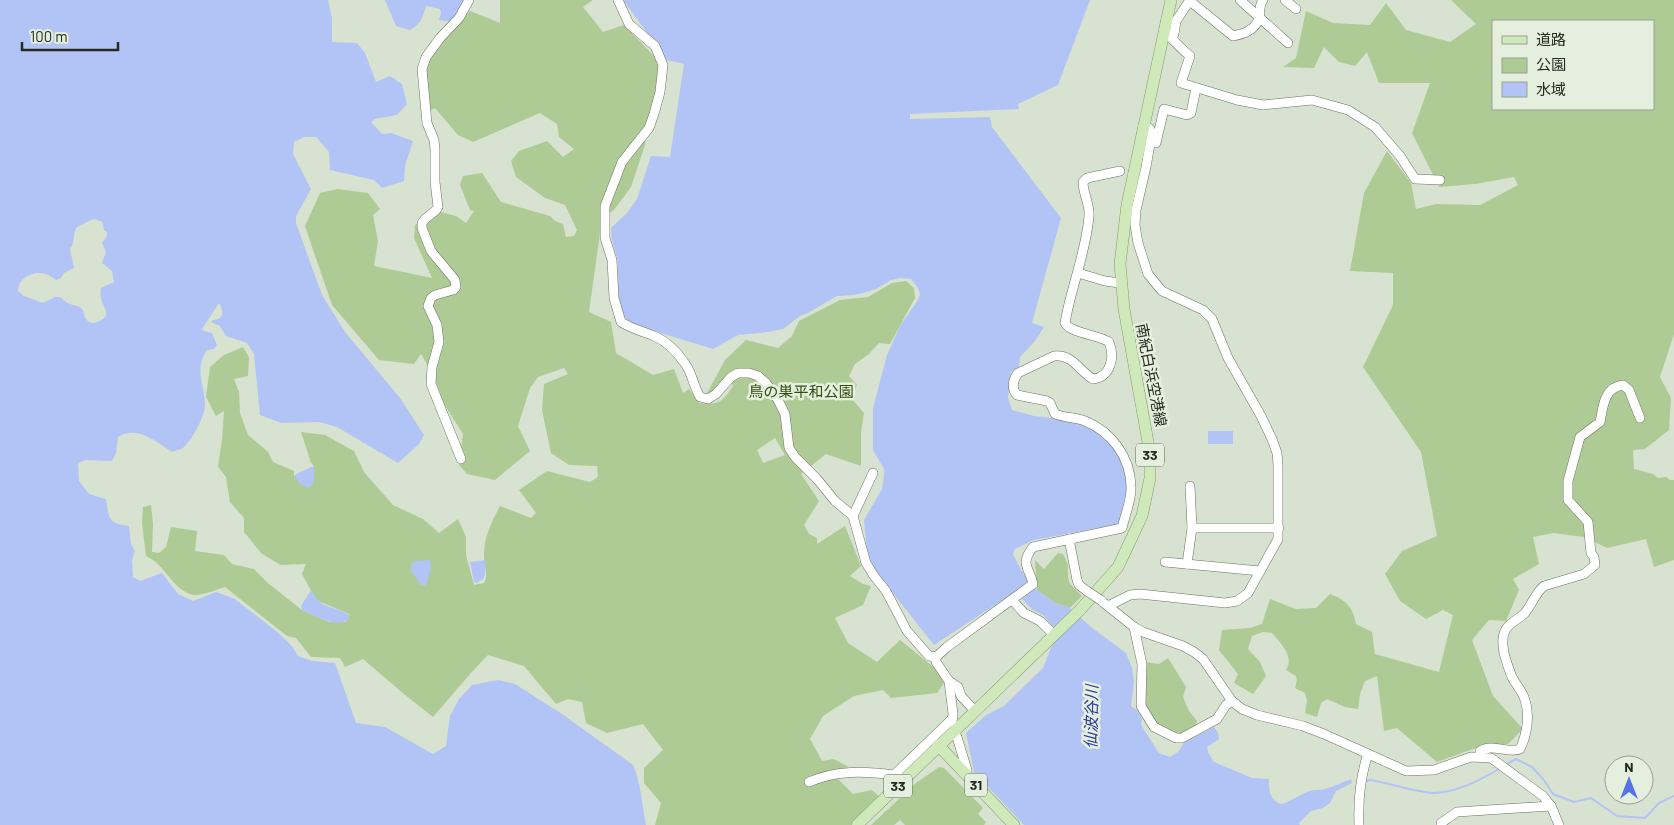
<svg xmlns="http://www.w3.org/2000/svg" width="1674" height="825" font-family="Barlow,'Noto Sans JP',sans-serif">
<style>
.green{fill:#aecb95;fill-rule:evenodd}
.water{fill:#b2c4f5;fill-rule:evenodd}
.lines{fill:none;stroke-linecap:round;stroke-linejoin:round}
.stream{stroke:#b2c4f5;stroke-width:2}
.minor-casing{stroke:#6a7362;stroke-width:10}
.major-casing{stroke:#809c68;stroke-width:12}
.minor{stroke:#fff;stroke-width:9}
.major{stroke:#d0e9bb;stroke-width:11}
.minor-bridge-casing{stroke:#6a7362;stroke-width:10;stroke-linecap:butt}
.minor-bridge{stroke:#fff;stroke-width:9}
.labels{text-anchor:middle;stroke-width:5;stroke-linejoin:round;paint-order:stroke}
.shield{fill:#e5efdd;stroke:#5f655b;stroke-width:1}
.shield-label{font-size:14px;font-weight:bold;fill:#262a23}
.street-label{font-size:15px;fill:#262a23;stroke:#e5efdd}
.park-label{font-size:15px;fill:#314c11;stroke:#e5efdd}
.water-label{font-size:16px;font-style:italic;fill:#293b96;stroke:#e5efdd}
</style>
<rect width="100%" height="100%" fill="#d8e2d0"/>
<g class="green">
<path d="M500 0H593L583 7 603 32 624 25 653 55 660 67 653 105 647 126 645 145 631 187 614 210 602 219 589 312 611 322 616 353 653 375 674 369 683 393 689 389 699 403C719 406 723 401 733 386L732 383 715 399 707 393 725 360 746 340 778 348 792 336 799 321 840 300 868 297 892 283 906 281 914 288 915 298 890 344 879 343 869 354 855 364 849 376 857 385 851 398 864 413 861 433V466L826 454 801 474 819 501 804 525 809 534 817 538V544L845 526 861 566 850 576 863 584 871 586 863 605 835 618 848 643 877 662 900 640 941 673 944 683 937 693 891 698 883 690 854 696 823 716 810 739 822 761 834 759 849 767 831 772 853 794 872 790 881 798 857 825H655L661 803 644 783V768L663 750 643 724 607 733 586 723 582 702 568 699 556 704 524 666 488 655 471 673 433 717 404 694 363 659 345 667 340 658 311 657 296 638 287 636 225 587C218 589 201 596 194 595 172 591 166 564 146 556L142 523 143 507 151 505 153 524 152 552 159 553 166 547 171 527 197 531 195 551 224 555 232 564 254 569 269 584 302 610 329 622H345L348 619 349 614 316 600 302 574 306 564 281 565 262 554 244 532V518L230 502 226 477 218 467 222 440 224 411 216 416 206 397 210 367 224 355 243 347 249 357 248 376 234 379 239 392 240 413 248 435 268 452 273 462 294 471V476L314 466 311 463 301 432 325 435 354 451 364 472 393 505 423 519 439 533 458 519 466 537V555L474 585 484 583C489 573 484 566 484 555 484 537 492 521 500 506L531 518 536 513 519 490 547 471 590 482 598 477 597 466 569 465 551 453 542 410 544 384 568 374 564 368 538 377 530 388 518 426 530 451 495 480 467 474 459 465 463 434 444 404 435 379 421 354 414 364 379 360 332 305 305 226 320 193 338 189 368 193 380 209 373 215 378 241 374 266 432 278 414 238 415 225 433 210 456 216 466 223 474 211 470 210 460 185 463 176 482 173 501 202 550 216 555 221 563 224 566 237 574 236 577 230 565 205 545 198 516 177 511 161 519 151 547 141 563 157 574 149 559 137 557 124 540 113 473 142 458 135 435 108 429 111 425 66 438 46 470 11 500 23ZM775 438 785 455 763 463 757 450Z"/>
<path d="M1451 0H1674V334L1660 377 1671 398 1669 430 1645 449 1633 450 1634 469 1653 474 1658 478 1666 477 1670 480H1674V560L1654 567 1646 539 1607 548 1584 537 1554 533 1533 537 1539 564 1513 579 1519 590 1506 621 1489 620 1472 640 1493 696 1523 729 1508 744 1484 745 1437 762 1397 728 1384 731 1377 676 1365 681 1360 694 1358 709 1345 707 1327 699 1321 703 1317 717 1305 713 1307 701 1305 693 1295 688 1297 680 1296 676 1286 670C1295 656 1280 643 1272 633L1263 632 1252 636 1248 649 1260 662 1266 676 1253 694 1234 683 1238 674 1219 650 1222 630 1250 628 1262 624 1270 599 1296 609 1316 608 1330 594C1346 600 1353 607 1356 624L1372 632 1375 654 1439 672 1453 615 1443 610 1426 619 1400 601 1385 574 1402 551 1437 536 1421 452 1363 367 1393 305V273L1350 271 1364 193 1387 151 1411 183 1416 209 1436 204 1480 205 1518 185 1514 177 1475 184 1439 187 1412 133 1430 83H1379L1367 52 1355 66 1339 62 1324 47 1314 68 1283 67 1296 58 1306 11 1333 23 1370 25 1386 3 1406 30 1450 42 1476 24ZM1493 21H1653V109H1493Z"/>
<polygon points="1058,553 1063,554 1068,565 1068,577 1070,584 1082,596 1070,608 1055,603 1037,590 1035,560 1044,569"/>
<polygon points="1168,658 1186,687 1183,697 1189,711 1197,721 1194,730 1181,735 1175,735 1157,726 1143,707 1145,662 1159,664"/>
<polygon points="939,767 944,768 983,808 978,814 986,822 984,825 905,825 900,820 894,825 871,825 916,783"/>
</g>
<g class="water">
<path d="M0 0H328L332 18V42L357 43 365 53 376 82 390 76 402 84 407 104 397 115 375 119 371 122 382 134 391 133 413 141 405 166 404 181 382 188 374 180 330 170 329 152 316 137H304L294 142 293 154 311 189 296 216V223L322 295 345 332 400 398 424 435 419 444 398 463 337 427 319 422 281 423 260 415 254 354 247 343 226 336 220 326 211 322 213 320C224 319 224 311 219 303L202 329 204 331 212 333 217 345 214 349 207 350C194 370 204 383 205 403 206 415 192 440 183 448 180 450 175 450 172 452 155 441 137 425 118 437L116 453 112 461 86 460 78 463 79 481 89 494 106 499C109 519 108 523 129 526L131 544 135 551 132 560 133 577 140 581 162 573 178 594 193 601 216 592 235 599 276 631 292 646 298 656 312 661 335 663 356 723 385 727 433 754 446 746 450 716 459 699 472 685 498 680 515 684 562 714 633 765C641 782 642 806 646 825H0ZM95 219 102 222 104 230 107 232V236L102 243 106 252 102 263 112 271 114 282 101 288C98 302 107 305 106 316 102 321 91 327 86 319 83 315 85 311 81 308 78 305 74 306 70 304 66 303 63 299 60 297H55L43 303 24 296 18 291C18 278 34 270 46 274 49 275 53 278 56 280L61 278 64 273 74 268 70 249C76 241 72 234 77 227 84 225 88 220 95 219Z"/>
<path d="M385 0H467L454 22 439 20 441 13 440 9 426 6C423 17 421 24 410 30L396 26Z"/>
<path d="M623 0H1090L1058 85 1018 104 1019 109 910 114V119L990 117 992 127 1061 218 1032 323 1044 327 1035 341 1020 357 1019 367 1011 372 1008 398 1012 410 1034 416 1070 420 1098 432 1110 443 1123 459 1127 488 1119 524 1034 540 1015 549 1013 554 1021 570 1037 590 1055 603 1070 608 1091 627 1126 653 1132 668 1134 682 1131 706 1138 711 1142 719 1141 725 1159 753 1170 757 1178 752 1184 743 1214 727 1218 733 1219 739 1207 747 1208 752 1214 762 1252 778 1269 779C1269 791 1269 799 1281 804 1291 802 1300 794 1310 791 1315 789 1320 791 1325 789 1333 787 1343 782 1351 779L1352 783 1336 791 1330 803 1323 808 1311 811 1299 823 1300 825H1024L974 772 966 733 986 715 1004 706 1043 668 1053 643 1061 636 1043 615 1033 610 1022 599 1026 595 1021 588 934 645 877 573 867 553 864 520 882 489 884 476V469L873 450V408L887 355 900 326 918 300 920 294 918 288 911 279 900 278 891 280 876 289 867 292 854 295 837 296 808 313 800 316 783 329 768 332 738 335 713 349 631 324C612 306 621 281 617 258 614 246 611 240 611 228L627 213 637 199 651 156 670 157 684 64 667 60Z"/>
<rect x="1208" y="431" width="25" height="13"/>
<polygon points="314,466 314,482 309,488 301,485 294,476 298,473"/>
<polygon points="430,560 431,567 427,583 426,585 422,586 411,571 411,564 416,561"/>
<polygon points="485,560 486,568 484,578 477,583 474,582 470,562"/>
<path d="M311 590C322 611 332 604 349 615L348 620C334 628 316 616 302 610L301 606Z"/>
</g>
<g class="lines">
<g class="stream">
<polyline points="1505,765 1516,759 1532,767 1543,779 1553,794 1574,802 1591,798 1617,816 1645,818 1659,803 1674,796"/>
<path d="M1365 781 1371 780C1388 783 1416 792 1433 793 1456 793 1480 780 1499 769"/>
</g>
<defs>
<g id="minor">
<path d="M618 0 629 24 655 46 663 65 660 92 654 114 649 128 622 162 605 206V238L612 260 614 298 621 322C632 329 642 331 654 336 666 341 678 353 686 365 692 374 694 387 700 397L708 399 716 394 731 377 738 373H749L758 376 766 383 778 400 785 414 789 448 795 457 817 479 835 501 853 516 866 563 874 576 886 591 907 631 929 656 936 657"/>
<polyline points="1240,0 1288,43"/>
<polyline points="1285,0 1296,9"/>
<path d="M1190 1 1233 36C1243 34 1254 31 1259 19 1261 13 1258 6 1263 0"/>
<path d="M1164 30C1173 40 1179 47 1190 56L1181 83 1237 100 1263 105 1312 100 1348 110 1375 127 1400 156 1415 179 1440 180"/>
<polyline points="1172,39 1174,34 1176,21 1190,0"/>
<polyline points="1156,143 1164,109 1187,115 1191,113 1196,88"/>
<polyline points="1078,273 1105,281 1120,283"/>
<polyline points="461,459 431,384 432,367 439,342 437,325 428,306 431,298 435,295 453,290 456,287 455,280 431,251 422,228 422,223 425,219 436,210 438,207 435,182 435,149 434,140 427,123 422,69 426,57 440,38 459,18 469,0"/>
<polyline points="853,516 873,473"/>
<polyline points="1192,528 1279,528"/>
<polyline points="1069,539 1077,580 1079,585 1087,591"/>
<polyline points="1165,562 1260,571"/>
<polyline points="1187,564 1192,528 1190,486"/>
<polyline points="1012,600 1024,613 1040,621 1054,635"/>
<polyline points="1104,603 1134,627 1143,632 1183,646 1194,652 1203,659 1232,701 1242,709 1257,715 1303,726 1324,734 1406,771 1434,770 1471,757 1491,758 1543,796 1551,806 1559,825"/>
<polyline points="1108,606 1130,595 1140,594 1225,603 1237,601 1248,593 1278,539 1278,465 1277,453 1272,439 1261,416 1228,358 1212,319 1203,310 1162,291 1148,274 1138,243 1135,225 1136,210 1146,167 1152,133 1149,128 1143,126"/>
<polyline points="1134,627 1142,664 1141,706 1154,727 1176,738 1182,738 1217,719 1226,705 1232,701"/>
<path d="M936 657 947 647 1033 584C1030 568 1019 565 1033 547L1122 528C1125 515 1132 499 1131 486 1130 457 1112 432 1085 421 1075 417 1064 418 1055 414L1050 403 1047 401 1017 395C1011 389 1013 379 1018 373L1054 356C1073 354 1079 371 1093 379 1111 377 1115 357 1109 342 1099 335 1070 333 1065 323 1071 287 1086 253 1089 216 1090 204 1083 194 1083 182L1087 178 1120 171"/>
<polyline points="936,657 936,662 949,681 958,687 961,696 974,710"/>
<polyline points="949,681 953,714 952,722"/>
<polyline points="957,737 967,770 965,773"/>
<path d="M1480 756V751C1493 743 1507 754 1520 749 1527 735 1530 715 1525 700 1523 692 1516 685 1512 677 1507 664 1498 642 1506 629 1510 623 1518 619 1524 614 1532 605 1535 593 1544 586L1584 574 1595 565 1594 557 1591 553 1588 522 1568 500V481L1580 437 1600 422C1603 407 1604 387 1623 385L1629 390 1640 418"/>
<path d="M809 782C837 770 864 771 894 775"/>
<polyline points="898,786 892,780 894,775 952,719"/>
<path d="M1359 825C1358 800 1360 777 1368 754"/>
<polyline points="1441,825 1441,823 1457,812 1551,806"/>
</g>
<g id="major">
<polyline points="938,745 1014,825"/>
<polyline points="857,825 1080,610 1118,567 1142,516 1150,478 1150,453 1124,309 1120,264 1127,205 1171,0"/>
</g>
</defs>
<use href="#minor" class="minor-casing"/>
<use href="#major" class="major-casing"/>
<use href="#minor" class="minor"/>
<use href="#major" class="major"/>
<defs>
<polyline id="minor-bridge" points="1087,591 1102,601"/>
</defs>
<use href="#minor-bridge" class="minor-bridge-casing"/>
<use href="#minor-bridge" class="minor-bridge"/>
</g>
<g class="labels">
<g class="shield">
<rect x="1136" y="443.5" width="28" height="23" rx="4"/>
<rect x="965" y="773.5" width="22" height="23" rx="4"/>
<rect x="884" y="774.5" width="28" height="23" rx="4"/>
</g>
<g class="shield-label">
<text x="1150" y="460">33</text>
<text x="976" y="790">31</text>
<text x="898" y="791">33</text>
</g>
<g class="street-label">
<text transform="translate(1151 375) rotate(79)" y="5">南紀白浜空港線</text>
</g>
<g class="park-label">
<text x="801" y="397">鳥の巣平和公園</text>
</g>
<g class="water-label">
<text transform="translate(1091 717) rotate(-89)" y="6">仙波谷川</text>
</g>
</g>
<rect x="1492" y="20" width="162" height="90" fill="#e5efdd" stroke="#99a093"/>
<rect x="1502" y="36" width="25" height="8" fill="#d0e9bb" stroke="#99a093"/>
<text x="1536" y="45" font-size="15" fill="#262a23">道路</text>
<rect x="1502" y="58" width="25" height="15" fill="#aecb95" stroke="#99a093"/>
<text x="1536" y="70" font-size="15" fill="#262a23">公園</text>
<rect x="1502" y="82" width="25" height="15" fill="#b2c4f5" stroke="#99a093"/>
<text x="1536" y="95" font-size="15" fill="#262a23">水域</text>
<g transform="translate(1629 780)"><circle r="24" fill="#e5efdd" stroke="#99a093"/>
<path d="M0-4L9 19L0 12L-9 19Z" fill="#5572e7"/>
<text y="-8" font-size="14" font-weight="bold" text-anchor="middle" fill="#262a23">N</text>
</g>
<path d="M22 42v8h96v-8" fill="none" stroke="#262a23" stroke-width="2.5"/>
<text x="30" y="42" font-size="15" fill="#262a23" stroke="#e5efdd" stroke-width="4" paint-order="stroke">100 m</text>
</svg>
